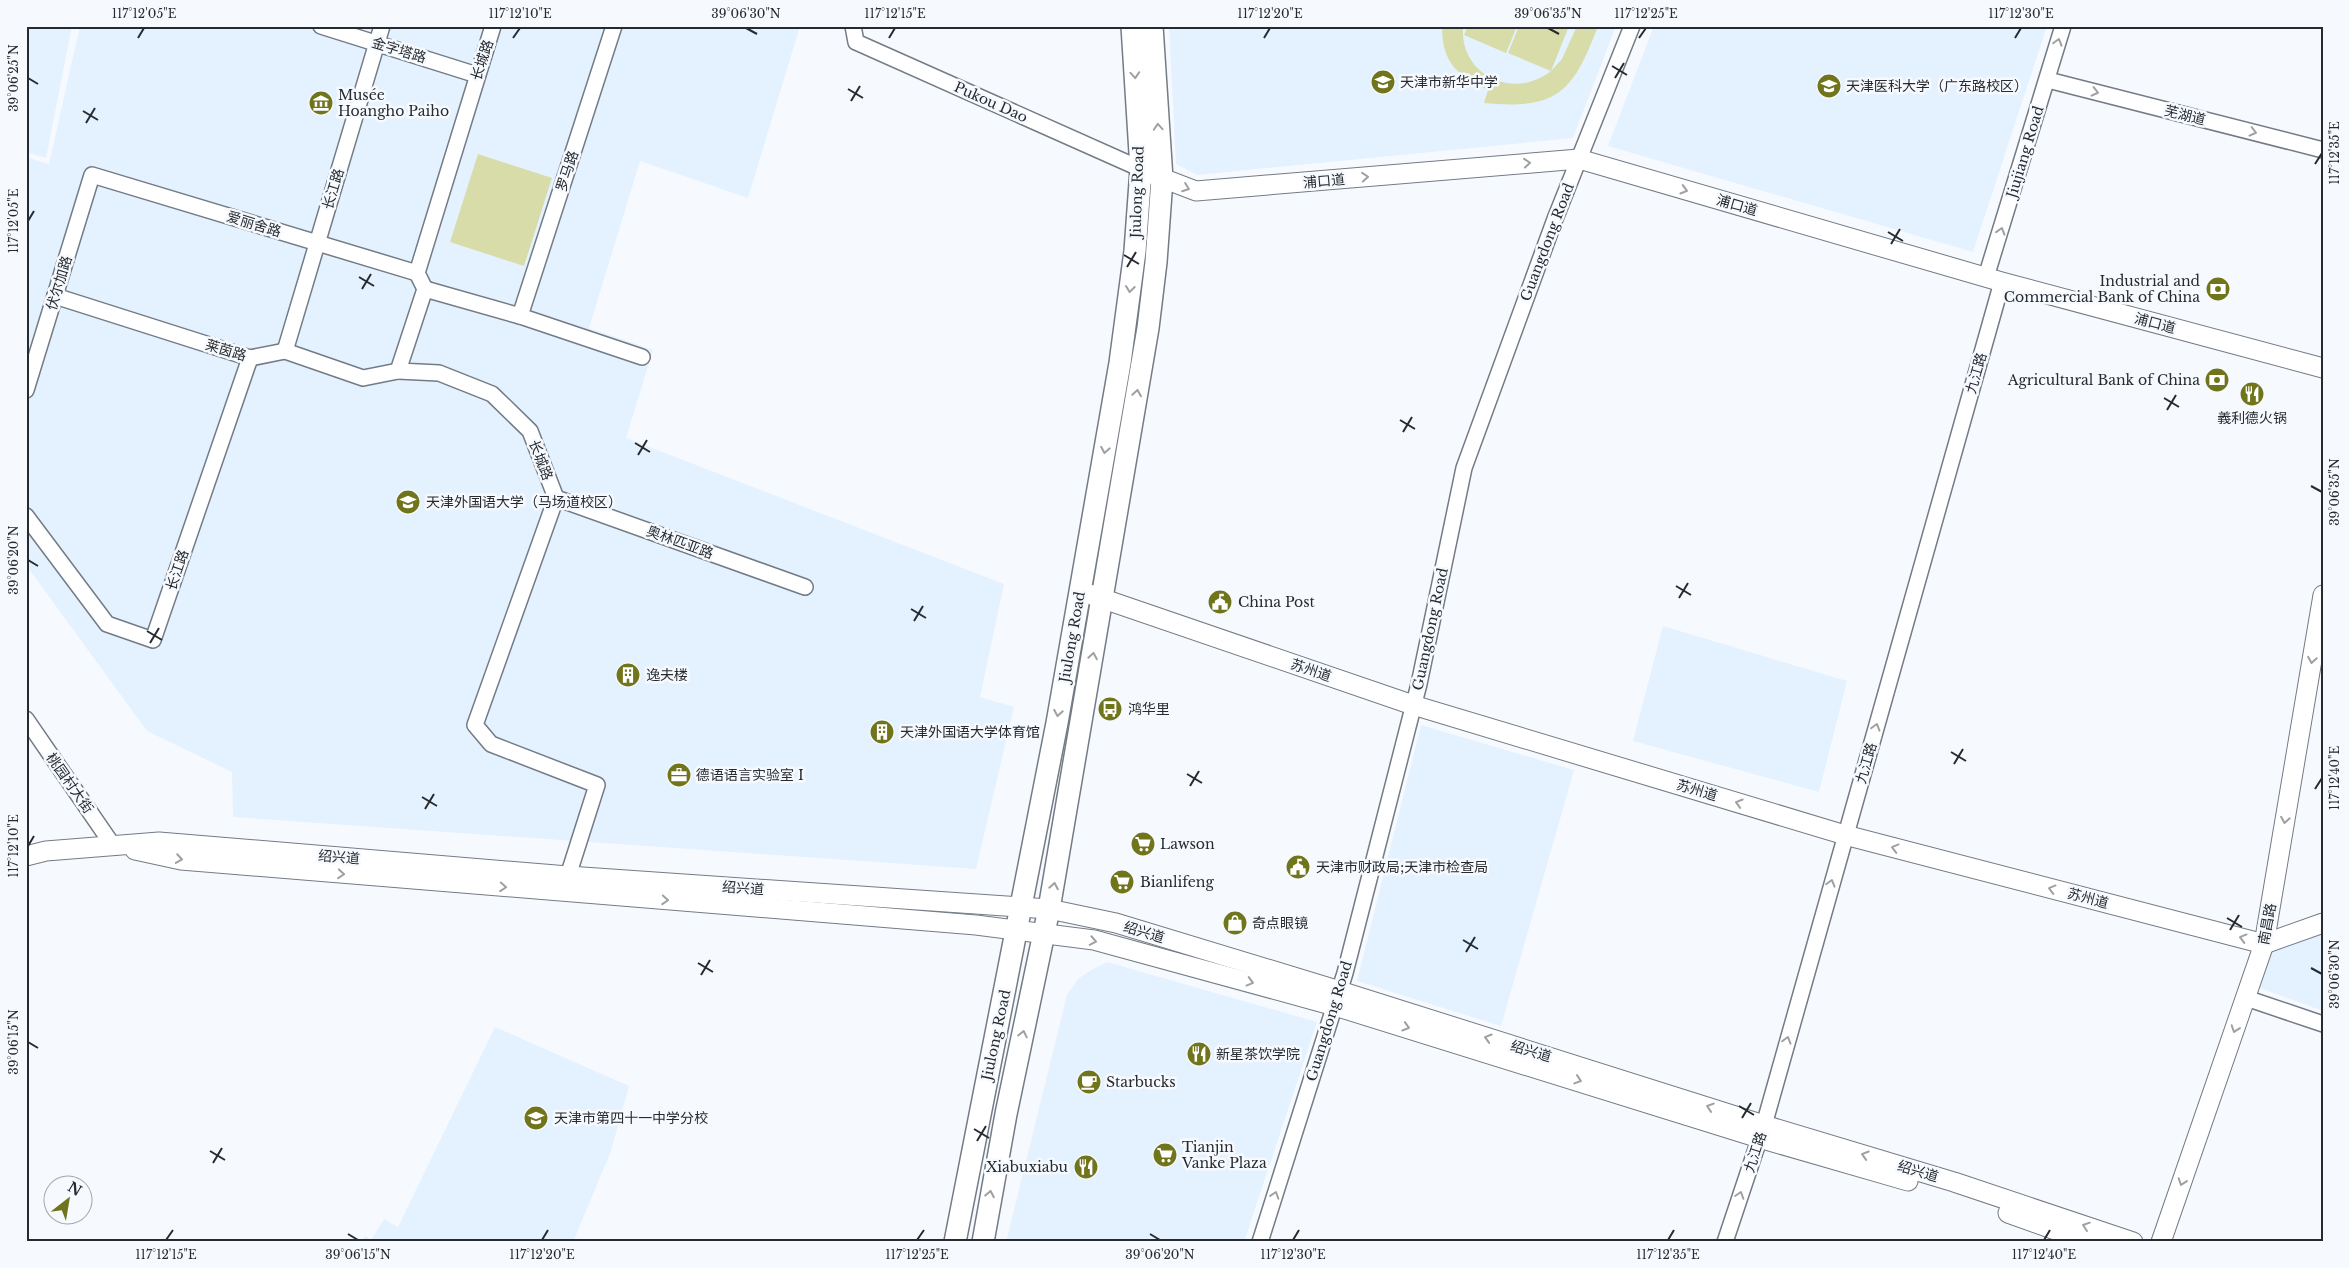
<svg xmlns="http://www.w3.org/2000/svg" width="2349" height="1268" font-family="'Libre Baskerville','Noto Sans SC',serif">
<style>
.built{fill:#e4f1fe}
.green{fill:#d7dca9}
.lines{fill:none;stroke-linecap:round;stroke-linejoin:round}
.minor-casing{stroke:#737b85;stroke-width:18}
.tertiary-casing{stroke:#737b85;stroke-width:21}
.secondary-casing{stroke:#737b85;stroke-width:24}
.minor{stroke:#fff;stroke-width:15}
.tertiary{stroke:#fff;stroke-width:19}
.secondary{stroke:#fff;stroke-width:21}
.oneway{stroke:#9ea0a1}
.ticks{fill:none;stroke:#272b2f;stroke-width:2}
.labels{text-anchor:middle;stroke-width:5;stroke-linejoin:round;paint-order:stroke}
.street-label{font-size:14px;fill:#272b2f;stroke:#f6faff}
.poi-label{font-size:14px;fill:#272b2f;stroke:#f6faff;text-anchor:start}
.neatline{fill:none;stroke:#272b2f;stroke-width:2}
.ticks-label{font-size:12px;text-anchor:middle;fill:#272b2f}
</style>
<rect width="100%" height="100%" fill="#f6faff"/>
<g class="built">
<polygon points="26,26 72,26 46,158 26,152"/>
<polygon points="80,26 800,26 748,198 640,161 589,328 653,350 626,438 1004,584 980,697 1014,707 976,869 233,817 232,772 147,731 26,565 26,157 49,164"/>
<polygon points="1169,26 1616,26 1573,138 1197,175 1176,164"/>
<polygon points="1654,26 2047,26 1973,252 1608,146"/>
<polygon points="1663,626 1847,681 1819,792 1633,741"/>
<polygon points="1421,725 1574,770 1501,1026 1357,981"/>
<polygon points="2323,933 2323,1011 2260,988 2271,951"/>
<polygon points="1107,962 1317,1022 1244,1242 1006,1242 1067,995 1078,979 1091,970"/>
<polygon points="495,1027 629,1086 611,1151 573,1242 361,1242 365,1236 371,1240 384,1219 398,1227"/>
</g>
<g class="green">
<path d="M1442 26H1463C1459 75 1513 101 1551 71L1508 53 1519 26H1569L1551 71 1562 59 1577 26H1598C1573 92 1558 110 1484 103L1488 90C1457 75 1442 63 1442 26Z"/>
<polygon points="1468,26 1517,26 1506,53 1464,35"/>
<polygon points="478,154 552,178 524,266 450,242"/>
</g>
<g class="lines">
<defs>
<g id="minor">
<polyline points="321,26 477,75"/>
<polyline points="493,26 417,273 425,289 398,371 439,373 492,394 530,431 556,498 475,725 491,744 597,785 568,876"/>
<polyline points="853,26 856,42 1141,169"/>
<polyline points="2048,80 2323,150"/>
<polyline points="1986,277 2063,26"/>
<polyline points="425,289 520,316 642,357"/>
<polyline points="55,296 250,358 285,351 363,378 398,371"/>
<polyline points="520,316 614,26"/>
<polyline points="285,351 382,26"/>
<polyline points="26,390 92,175 417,273"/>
<polyline points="556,498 805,587"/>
<polyline points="26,516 107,624 153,640 250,358"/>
<polyline points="26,719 114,847"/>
<polyline points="2246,998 2323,1024"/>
<polyline points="1260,1242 1345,973 1419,684 1464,468 1555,219 1632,26"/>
<polyline points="1725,1242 1764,1125 2002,282"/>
</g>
<g id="tertiary">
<polyline points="1149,173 1196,191 1579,159 2002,282 2323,368"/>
<polyline points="1089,594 1413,705 1845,835 2264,944 2323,923"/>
<polyline points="135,850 181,860 976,925 1094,940 1335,1006 1759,1138 1908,1181"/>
<polyline points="26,856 46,851 159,842 568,876 1049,909 1116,923 1340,991 1764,1125 1954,1182 2133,1242"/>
<polyline points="2008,1213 2089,1242"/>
<polyline points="2161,1242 2264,944 2323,595"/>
</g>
<g id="secondary">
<polyline points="955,1242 1057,723 1120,363 1135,251 1141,169 1132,26"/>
<polyline points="983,1242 1006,1114 1049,909 1148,328 1156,262 1162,179 1152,26"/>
</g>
</defs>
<use href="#minor" class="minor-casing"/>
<use href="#tertiary" class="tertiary-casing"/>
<use href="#secondary" class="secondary-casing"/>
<use href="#minor" class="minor"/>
<use href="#tertiary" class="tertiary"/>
<use href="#secondary" class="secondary"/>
</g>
<defs><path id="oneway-chevron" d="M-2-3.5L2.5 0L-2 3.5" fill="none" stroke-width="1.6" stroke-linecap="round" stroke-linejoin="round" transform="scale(1.25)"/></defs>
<g class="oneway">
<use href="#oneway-chevron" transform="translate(2058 42) rotate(-74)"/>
<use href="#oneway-chevron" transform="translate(1135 75) rotate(86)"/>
<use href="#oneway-chevron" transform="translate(2095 92) rotate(14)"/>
<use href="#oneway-chevron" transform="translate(1158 127) rotate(-94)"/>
<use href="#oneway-chevron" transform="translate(2253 132) rotate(14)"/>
<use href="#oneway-chevron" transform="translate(1527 163) rotate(-5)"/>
<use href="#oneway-chevron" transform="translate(1365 177) rotate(-5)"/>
<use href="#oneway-chevron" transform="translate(1186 188) rotate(20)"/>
<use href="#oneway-chevron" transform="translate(1684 190) rotate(16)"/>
<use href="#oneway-chevron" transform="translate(2001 231) rotate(-73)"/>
<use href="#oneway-chevron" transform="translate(1130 289) rotate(97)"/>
<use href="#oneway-chevron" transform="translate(1137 393) rotate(-81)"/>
<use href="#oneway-chevron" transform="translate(1105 450) rotate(100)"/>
<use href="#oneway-chevron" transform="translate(1093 656) rotate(-80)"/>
<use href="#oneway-chevron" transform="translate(2312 660) rotate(100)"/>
<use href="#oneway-chevron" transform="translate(1058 713) rotate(100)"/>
<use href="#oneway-chevron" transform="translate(1876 727) rotate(-74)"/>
<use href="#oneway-chevron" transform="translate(1739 803) rotate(-163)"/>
<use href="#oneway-chevron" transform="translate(2285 820) rotate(100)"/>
<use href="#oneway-chevron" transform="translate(1895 848) rotate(-165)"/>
<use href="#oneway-chevron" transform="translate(179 859) rotate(9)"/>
<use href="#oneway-chevron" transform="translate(341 874) rotate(5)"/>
<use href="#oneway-chevron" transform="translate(1831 883) rotate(-74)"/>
<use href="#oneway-chevron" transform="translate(1054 886) rotate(-80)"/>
<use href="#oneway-chevron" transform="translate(503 887) rotate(4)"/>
<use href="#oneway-chevron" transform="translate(2052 889) rotate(-165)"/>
<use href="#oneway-chevron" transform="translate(665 900) rotate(4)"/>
<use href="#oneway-chevron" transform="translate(2243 938) rotate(-165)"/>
<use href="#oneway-chevron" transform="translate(1093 941) rotate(11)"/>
<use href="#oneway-chevron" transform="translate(1250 982) rotate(15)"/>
<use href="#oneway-chevron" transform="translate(1406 1027) rotate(17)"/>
<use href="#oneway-chevron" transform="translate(2235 1029) rotate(109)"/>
<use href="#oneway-chevron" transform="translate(1023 1034) rotate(-78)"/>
<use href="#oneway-chevron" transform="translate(1488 1038) rotate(-163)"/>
<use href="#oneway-chevron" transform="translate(1787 1040) rotate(-74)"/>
<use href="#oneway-chevron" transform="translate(1578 1080) rotate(18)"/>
<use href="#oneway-chevron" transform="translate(1710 1107) rotate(-162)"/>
<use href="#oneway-chevron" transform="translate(1865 1155) rotate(-163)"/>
<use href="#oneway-chevron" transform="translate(2182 1182) rotate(109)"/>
<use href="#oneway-chevron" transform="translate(990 1194) rotate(-79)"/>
<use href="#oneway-chevron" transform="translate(1275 1195) rotate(-72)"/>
<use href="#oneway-chevron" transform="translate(1740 1195) rotate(-72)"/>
<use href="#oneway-chevron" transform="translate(2086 1226) rotate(-161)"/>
</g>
<path class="ticks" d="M746 28 757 34M1548 28 1559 34M138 38 144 28M513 38 520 28M889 38 895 28M1264 38 1270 28M1639 38 1646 28M2015 38 2021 28M1612 66 1627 75M28 78 38 84M1615 78 1624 63M848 89 863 98M851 101 860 86M83 111 98 120M86 123 95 108M2315 164 2322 153M28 221 34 211M1888 232 1903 241M1891 244 1900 229M1124 255 1139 264M1127 267 1136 252M359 277 374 286M362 289 371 274M2164 398 2179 407M2167 410 2176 395M1400 420 1415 429M1403 432 1412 417M635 443 650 452M638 455 647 440M2311 486 2322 492M28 560 38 566M1676 586 1691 595M1679 598 1688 583M911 609 926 618M914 621 923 606M147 631 162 640M150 643 159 628M1951 752 1966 761M1954 764 1963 749M1187 774 1202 783M1190 786 1199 771M2315 789 2322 778M422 797 437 806M425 809 434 794M28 846 34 836M2227 918 2242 927M2230 930 2239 915M1463 940 1478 949M1466 952 1475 937M698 963 713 972M2311 968 2322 974M701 975 710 960M28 1042 38 1048M1739 1106 1754 1115M1742 1118 1751 1103M974 1129 989 1138M977 1141 986 1126M210 1151 225 1160M213 1163 222 1148M348 1234 358 1240M1150 1234 1160 1240M166 1240 173 1230M542 1240 548 1230M917 1240 924 1230M1293 1240 1299 1230M1668 1240 1674 1230M2044 1240 2050 1230"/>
<defs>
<symbol id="school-disc" viewBox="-11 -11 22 22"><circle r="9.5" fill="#70741b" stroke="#f6faff"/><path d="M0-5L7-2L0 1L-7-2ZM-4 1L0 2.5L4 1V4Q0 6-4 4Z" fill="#fff"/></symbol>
<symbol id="university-disc" viewBox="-11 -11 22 22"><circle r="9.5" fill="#70741b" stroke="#f6faff"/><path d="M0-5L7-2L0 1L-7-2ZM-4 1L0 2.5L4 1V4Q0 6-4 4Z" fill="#fff"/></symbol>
<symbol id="museum-disc" viewBox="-11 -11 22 22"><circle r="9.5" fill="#70741b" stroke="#f6faff"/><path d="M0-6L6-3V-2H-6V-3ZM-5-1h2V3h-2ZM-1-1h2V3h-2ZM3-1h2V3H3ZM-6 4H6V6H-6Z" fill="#fff"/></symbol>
<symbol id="bank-disc" viewBox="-11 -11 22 22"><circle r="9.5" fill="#70741b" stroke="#f6faff"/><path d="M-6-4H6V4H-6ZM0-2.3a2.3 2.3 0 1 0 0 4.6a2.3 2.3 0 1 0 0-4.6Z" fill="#fff"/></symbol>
<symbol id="restaurant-disc" viewBox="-11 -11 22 22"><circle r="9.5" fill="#70741b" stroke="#f6faff"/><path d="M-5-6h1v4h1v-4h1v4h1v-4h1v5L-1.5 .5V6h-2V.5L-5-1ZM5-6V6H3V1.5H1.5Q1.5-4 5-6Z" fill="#fff"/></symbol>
<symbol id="civic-disc" viewBox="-11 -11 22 22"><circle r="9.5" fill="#70741b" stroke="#f6faff"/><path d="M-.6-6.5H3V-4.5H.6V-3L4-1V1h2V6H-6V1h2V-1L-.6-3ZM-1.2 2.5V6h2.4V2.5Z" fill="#fff"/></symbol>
<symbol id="building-disc" viewBox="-11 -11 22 22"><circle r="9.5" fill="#70741b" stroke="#f6faff"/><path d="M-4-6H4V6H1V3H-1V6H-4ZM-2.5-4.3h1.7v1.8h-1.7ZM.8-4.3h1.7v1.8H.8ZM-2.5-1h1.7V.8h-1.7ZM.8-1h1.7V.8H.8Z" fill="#fff"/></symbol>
<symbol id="bus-disc" viewBox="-11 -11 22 22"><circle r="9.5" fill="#70741b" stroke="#f6faff"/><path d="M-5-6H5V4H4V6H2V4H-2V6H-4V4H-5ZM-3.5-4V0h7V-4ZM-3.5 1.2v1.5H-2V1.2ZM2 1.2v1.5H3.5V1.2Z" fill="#fff"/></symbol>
<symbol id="office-disc" viewBox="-11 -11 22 22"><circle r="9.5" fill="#70741b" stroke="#f6faff"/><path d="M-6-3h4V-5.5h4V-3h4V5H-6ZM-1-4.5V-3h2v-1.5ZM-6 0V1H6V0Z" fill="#fff"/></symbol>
<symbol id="supermarket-disc" viewBox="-11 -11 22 22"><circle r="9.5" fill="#70741b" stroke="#f6faff"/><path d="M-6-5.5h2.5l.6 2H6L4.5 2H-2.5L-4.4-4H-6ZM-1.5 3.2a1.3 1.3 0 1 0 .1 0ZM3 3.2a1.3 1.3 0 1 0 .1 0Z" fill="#fff"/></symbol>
<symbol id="shop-disc" viewBox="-11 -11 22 22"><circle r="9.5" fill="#70741b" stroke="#f6faff"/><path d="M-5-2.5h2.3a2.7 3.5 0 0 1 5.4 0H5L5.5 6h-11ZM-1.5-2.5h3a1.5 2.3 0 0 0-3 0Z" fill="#fff"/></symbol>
<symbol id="cafe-disc" viewBox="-11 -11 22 22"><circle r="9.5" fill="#70741b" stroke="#f6faff"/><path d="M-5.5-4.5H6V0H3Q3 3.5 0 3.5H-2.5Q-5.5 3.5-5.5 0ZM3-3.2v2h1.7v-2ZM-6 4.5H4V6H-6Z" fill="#fff"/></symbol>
</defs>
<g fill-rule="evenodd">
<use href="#school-disc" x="1369" y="68" width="28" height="28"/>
<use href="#university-disc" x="1815" y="72" width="28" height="28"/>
<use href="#museum-disc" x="307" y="89" width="28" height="28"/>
<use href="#bank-disc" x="2204" y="275" width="28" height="28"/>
<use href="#bank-disc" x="2203" y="366" width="28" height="28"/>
<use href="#restaurant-disc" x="2238" y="380" width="28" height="28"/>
<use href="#university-disc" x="394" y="488" width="28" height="28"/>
<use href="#civic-disc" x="1206" y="588" width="28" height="28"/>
<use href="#building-disc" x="614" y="661" width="28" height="28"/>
<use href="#bus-disc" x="1096" y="695" width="28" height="28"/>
<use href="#building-disc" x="868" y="718" width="28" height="28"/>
<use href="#office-disc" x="665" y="761" width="28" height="28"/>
<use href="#supermarket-disc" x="1129" y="830" width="28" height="28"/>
<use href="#civic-disc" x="1284" y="853" width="28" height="28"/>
<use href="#supermarket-disc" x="1108" y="868" width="28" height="28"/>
<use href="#shop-disc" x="1221" y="909" width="28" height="28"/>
<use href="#restaurant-disc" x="1185" y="1040" width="28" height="28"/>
<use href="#cafe-disc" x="1075" y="1068" width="28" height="28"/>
<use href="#school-disc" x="522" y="1104" width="28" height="28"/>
<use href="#supermarket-disc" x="1151" y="1141" width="28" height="28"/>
<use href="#restaurant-disc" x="1072" y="1153" width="28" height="28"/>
</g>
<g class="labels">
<g class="street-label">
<text transform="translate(399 50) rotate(17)" y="5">金字塔路</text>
<text transform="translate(482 60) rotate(-72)" y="5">长城路</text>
<text transform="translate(991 102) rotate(24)" y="5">Pukou Dao</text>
<text transform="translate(2185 115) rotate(14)" y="5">芜湖道</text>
<text transform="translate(2025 152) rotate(-73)" y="5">Jiujiang Road</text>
<text transform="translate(567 171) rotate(-72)" y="5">罗马路</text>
<text transform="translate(1324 181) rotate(-5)" y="5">浦口道</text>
<text transform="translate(333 189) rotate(-73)" y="5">长江路</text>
<text transform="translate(1137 192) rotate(-88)" y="5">Jiulong Road</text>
<text transform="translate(1737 205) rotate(16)" y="5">浦口道</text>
<text transform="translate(254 224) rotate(17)" y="5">爱丽舍路</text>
<text transform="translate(1547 242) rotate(-69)" y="5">Guangdong Road</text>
<text transform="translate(59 283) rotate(-73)" y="5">伏尔加路</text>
<text transform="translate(2155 323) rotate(15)" y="5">浦口道</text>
<text transform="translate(226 350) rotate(17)" y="5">莱茵路</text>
<text transform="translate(1976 373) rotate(-74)" y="5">九江路</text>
<text transform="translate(541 460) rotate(69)" y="5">长城路</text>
<text transform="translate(680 542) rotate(20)" y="5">奥林匹亚路</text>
<text transform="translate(177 570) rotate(-71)" y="5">长江路</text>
<text transform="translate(1430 629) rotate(-78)" y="5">Guangdong Road</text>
<text transform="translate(1072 637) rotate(-80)" y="5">Jiulong Road</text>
<text transform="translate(1311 670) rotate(19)" y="5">苏州道</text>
<text transform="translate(1866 763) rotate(-74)" y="5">九江路</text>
<text transform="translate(70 783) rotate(55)" y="5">桃园村大街</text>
<text transform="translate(1697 790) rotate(17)" y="5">苏州道</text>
<text transform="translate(339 857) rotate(5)" y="5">绍兴道</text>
<text transform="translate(743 888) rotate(4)" y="5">绍兴道</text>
<text transform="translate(2088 898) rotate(15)" y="5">苏州道</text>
<text transform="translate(2267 924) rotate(-79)" y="5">南昌路</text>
<text transform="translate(1144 932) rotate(17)" y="5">绍兴道</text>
<text transform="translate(1329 1021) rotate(-73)" y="5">Guangdong Road</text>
<text transform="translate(996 1035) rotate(-78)" y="5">Jiulong Road</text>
<text transform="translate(1531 1051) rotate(17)" y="5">绍兴道</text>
<text transform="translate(1755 1152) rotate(-72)" y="5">九江路</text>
<text transform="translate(1918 1171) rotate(17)" y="5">绍兴道</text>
</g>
<g class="poi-label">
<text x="1400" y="87">天津市新华中学</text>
<text x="1846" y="91">天津医科大学（广东路校区）</text>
<text x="338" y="100">Musée<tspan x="338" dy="16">Hoangho Paiho</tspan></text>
<text x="2200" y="286" text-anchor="end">Industrial and<tspan x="2200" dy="16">Commercial Bank of China</tspan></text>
<text x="2200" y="385" text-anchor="end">Agricultural Bank of China</text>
<text x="2252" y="423" text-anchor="middle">義利德火锅</text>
<text x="426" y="507">天津外国语大学（马场道校区）</text>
<text x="1238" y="607">China Post</text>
<text x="646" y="680">逸夫楼</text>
<text x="1128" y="714">鸿华里</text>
<text x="900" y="737">天津外国语大学体育馆</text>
<text x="696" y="780">德语语言实验室 I</text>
<text x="1160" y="849">Lawson</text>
<text x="1316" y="872">天津市财政局;天津市检查局</text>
<text x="1140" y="887">Bianlifeng</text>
<text x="1252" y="928">奇点眼镜</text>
<text x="1216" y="1059">新星茶饮学院</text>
<text x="1106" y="1087">Starbucks</text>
<text x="554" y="1123">天津市第四十一中学分校</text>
<text x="1182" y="1152">Tianjin<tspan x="1182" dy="16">Vanke Plaza</tspan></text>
<text x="1068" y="1172" text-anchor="end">Xiabuxiabu</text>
</g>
</g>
<rect width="2349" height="1268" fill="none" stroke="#f6faff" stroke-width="55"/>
<g transform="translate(68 1200) rotate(31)"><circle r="24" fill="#f6faff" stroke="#a3a7ac"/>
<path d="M0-4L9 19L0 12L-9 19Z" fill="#70741b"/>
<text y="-8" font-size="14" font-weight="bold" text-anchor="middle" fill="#272b2f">N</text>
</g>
<rect x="28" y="28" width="2294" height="1212" class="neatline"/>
<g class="ticks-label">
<text x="144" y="18">117°12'05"E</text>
<text x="520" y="18">117°12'10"E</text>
<text x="746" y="18">39°06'30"N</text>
<text x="895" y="18">117°12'15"E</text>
<text x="1270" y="18">117°12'20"E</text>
<text x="1548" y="18">39°06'35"N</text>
<text x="1646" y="18">117°12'25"E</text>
<text x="2021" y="18">117°12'30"E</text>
<text transform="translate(14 78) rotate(-90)" y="4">39°06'25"N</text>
<text transform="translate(2335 153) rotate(-90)" y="4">117°12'35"E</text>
<text transform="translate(14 221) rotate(-90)" y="4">117°12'05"E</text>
<text transform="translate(2335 492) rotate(-90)" y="4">39°06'35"N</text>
<text transform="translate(14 560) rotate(-90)" y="4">39°06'20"N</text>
<text transform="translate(2335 778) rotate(-90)" y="4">117°12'40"E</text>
<text transform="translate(14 846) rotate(-90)" y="4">117°12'10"E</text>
<text transform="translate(2335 974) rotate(-90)" y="4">39°06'30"N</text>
<text transform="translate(14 1042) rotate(-90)" y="4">39°06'15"N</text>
<text x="166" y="1259">117°12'15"E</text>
<text x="358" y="1259">39°06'15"N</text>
<text x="542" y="1259">117°12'20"E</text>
<text x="917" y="1259">117°12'25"E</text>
<text x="1160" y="1259">39°06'20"N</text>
<text x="1293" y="1259">117°12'30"E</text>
<text x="1668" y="1259">117°12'35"E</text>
<text x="2044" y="1259">117°12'40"E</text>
</g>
</svg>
